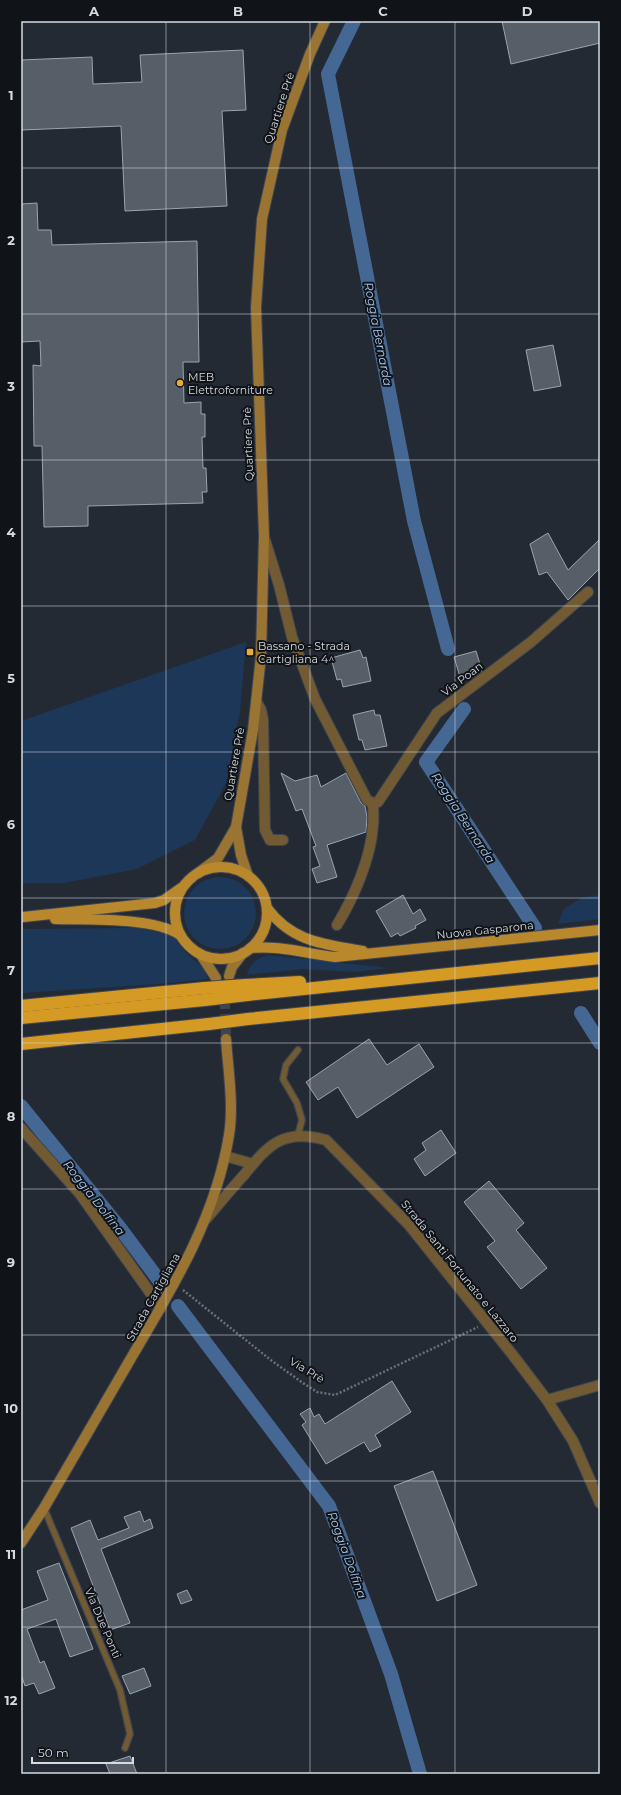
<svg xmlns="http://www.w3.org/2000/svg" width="621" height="1795" font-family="Montserrat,sans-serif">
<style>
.green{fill:#1d3759}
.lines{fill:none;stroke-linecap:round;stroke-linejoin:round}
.canal{stroke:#456793;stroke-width:14}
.building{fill:#565e68;stroke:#9ba3af}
.secondary-tunnel{stroke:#3f454d;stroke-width:10;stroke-dasharray:10 5;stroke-linecap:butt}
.lane-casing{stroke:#40464f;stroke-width:8}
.street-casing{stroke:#40464f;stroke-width:12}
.secondary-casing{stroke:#40464f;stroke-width:12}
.primary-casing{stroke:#40464f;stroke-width:12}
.highway-casing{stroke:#40464f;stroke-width:14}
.path{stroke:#6b7078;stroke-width:2.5;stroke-dasharray:2 2;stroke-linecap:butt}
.lane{stroke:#725a33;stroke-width:5.5}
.street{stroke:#725a33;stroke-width:10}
.secondary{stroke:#9a7432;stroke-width:10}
.primary{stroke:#b9882d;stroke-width:10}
.highway{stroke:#d59a24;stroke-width:12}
.highway-bridge-casing{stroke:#40464f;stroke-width:14;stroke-linecap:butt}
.highway-bridge{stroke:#d59a24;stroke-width:12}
.grid{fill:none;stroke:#d6dbe1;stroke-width:1;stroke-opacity:0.55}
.poi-dot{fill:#e9ab38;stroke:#101317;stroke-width:1.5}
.labels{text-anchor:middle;stroke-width:4;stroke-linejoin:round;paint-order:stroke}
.street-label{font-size:11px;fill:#d6dbe1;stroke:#101317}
.poi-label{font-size:11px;fill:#d6dbe1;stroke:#101317;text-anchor:start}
.water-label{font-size:12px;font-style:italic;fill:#abcaf2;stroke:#101317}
.neatline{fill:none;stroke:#d6dbe1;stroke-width:1.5}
.grid-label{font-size:13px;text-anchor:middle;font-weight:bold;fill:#d6dbe1}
</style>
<rect width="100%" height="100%" fill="#242a33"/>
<g class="green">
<polygon points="246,642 240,711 226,783 195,840 137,869 64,883 21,883 21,721"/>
<circle cx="220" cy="913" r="36"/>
<polygon points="600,895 600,919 558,924 564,909 583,897"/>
<polygon points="140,928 173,936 186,953 204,969 208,979 159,984 21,993 21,929"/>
<path d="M268 955 389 968 355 972 302 969 247 975C250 963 256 959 268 955Z"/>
</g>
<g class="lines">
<g class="canal">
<polyline points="354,21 328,74 414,521 448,649"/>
<polyline points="464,709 426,762 535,928"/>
<polyline points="581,1013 600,1043"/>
<polyline points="21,1106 120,1228 167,1291"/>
<polyline points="178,1306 329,1506 391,1674 420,1774"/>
</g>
</g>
<g class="building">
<polygon points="502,21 600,21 600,43 511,64"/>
<polygon points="243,50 246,110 222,111 227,206 125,211 121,126 21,130 21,60 92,57 93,84 142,82 140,55"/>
<polygon points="37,203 38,230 51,230 52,245 197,241 199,362 183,362 184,403 201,402 201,414 205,414 205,437 202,437 203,468 206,468 207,492 202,492 203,503 88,506 88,526 44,527 42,446 34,446 33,365 41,366 40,341 21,342 21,204"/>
<polygon points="553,345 561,386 534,391 526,350"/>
<polygon points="548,533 568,570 600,539 600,568 568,600 547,572 539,575 530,544"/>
<polygon points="360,650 363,658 366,657 371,681 343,687 341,679 337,680 331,658"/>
<polygon points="476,651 482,671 475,676 461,680 454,657"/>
<polygon points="374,710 375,715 380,715 387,746 365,750 362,740 359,740 353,715"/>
<polygon points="281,773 295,781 317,775 321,787 346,773 361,803 365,806 367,817 366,832 327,845 337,877 317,883 312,869 320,866 313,847 316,846 302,809 296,811"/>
<polygon points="403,895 413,914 420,909 426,920 415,926 416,928 400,936 398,933 391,937 376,911"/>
<polygon points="369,1039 387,1065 419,1044 434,1067 357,1118 338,1087 318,1100 306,1082"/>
<polygon points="441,1130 456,1153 425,1176 414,1159 426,1150 422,1143"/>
<polygon points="489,1181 524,1223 516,1230 547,1268 521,1289 487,1247 495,1241 464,1202"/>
<polygon points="392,1381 411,1412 375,1435 381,1446 370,1452 364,1442 326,1464 302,1425 306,1422 300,1414 310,1408 314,1417 319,1414 325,1424"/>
<polygon points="433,1471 477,1585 437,1601 394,1486"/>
<polygon points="140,1511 144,1522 150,1519 153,1528 101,1549 130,1623 110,1630 71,1528 90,1520 98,1540 129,1528 124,1517"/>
<polygon points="59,1563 93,1649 70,1657 56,1619 27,1629 40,1663 44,1661 55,1688 39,1694 34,1683 25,1686 21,1674 21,1610 48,1600 37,1571"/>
<polygon points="187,1590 192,1600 181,1604 177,1594"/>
<polygon points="144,1668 151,1686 130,1694 122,1676"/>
<polygon points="130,1756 137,1774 110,1774 106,1764"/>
</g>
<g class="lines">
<polyline class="secondary-tunnel" points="226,1039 225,1005 227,991"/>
<defs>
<g id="lane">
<polyline points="298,1050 286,1065 283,1079 297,1103 302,1120 298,1135"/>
<polyline points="44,1508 120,1690 130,1734 125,1748"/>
</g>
<g id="street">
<polyline points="265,540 279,585 292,637 315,699 367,800 373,803 378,802 437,713 531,642 588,592"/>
<polyline points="256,701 261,710 263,720 265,830 270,840 283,840"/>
<path d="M337 925C354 897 371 858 373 825 374 818 373 811 373 803"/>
<polyline points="21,1128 80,1194 161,1308"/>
<polyline points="225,1156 253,1164"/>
<path d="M206 1219C219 1204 231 1189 244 1175 269 1144 284 1128 326 1140L409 1225 512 1354 547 1400 573 1441 600 1503"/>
<polyline points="547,1400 600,1385"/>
</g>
<g id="secondary">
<polyline points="236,827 241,855 248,876"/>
<polyline points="198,873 218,858 236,827 253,730 261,656 264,536 256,308 262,219 282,130 310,54 325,21"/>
<polyline points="201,955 216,978"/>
<polyline points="229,976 232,967 243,953"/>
<path d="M21 1543 44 1508C74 1456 104 1405 134 1353 175 1284 216 1216 229 1135 234 1105 228 1069 226 1039"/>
</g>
<g id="primary">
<circle cx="221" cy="913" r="46"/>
<path d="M267 908C292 942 324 944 363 951"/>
<polyline points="23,917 155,903 164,900 181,888"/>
<path d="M55 919C87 920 154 917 180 935"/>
<path d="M251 948C279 945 307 954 335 957L600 930"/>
</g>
<g id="highway">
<polyline points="245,985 300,982"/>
<polyline points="247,995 600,958"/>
<polyline points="21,1006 205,988"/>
<polyline points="21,1018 205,1000"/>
<polyline points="248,1019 600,983"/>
<polyline points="21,1044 209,1024"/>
</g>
</defs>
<use href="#lane" class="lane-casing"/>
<use href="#street" class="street-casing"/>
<use href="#secondary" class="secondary-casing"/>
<use href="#primary" class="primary-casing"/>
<use href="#highway" class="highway-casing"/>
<polyline class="path" points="183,1290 272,1361 303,1383 317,1392 335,1395 478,1327"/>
<use href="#lane" class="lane"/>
<use href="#street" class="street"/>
<use href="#secondary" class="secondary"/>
<use href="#primary" class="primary"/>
<use href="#highway" class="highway"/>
<defs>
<g id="highway-bridge">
<polyline points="205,988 245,985"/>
<polyline points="205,1000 247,995"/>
<polyline points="209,1024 248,1019"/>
</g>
</defs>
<use href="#highway-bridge" class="highway-bridge-casing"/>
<use href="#highway-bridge" class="highway-bridge"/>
</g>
<path class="grid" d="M166 21V1774M310 21V1774M455 21V1774M21 168H600M21 314H600M21 460H600M21 606H600M21 752H600M21 898H600M21 1043H600M21 1189H600M21 1335H600M21 1481H600M21 1627H600"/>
<g class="poi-dot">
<circle cx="180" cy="383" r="4"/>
<rect x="246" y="648" width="8" height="8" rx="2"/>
</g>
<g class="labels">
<g class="street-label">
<text transform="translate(279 108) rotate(-72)" y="4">Quartiere Prè</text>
<text transform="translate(248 444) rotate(-92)" y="4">Quartiere Prè</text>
<text transform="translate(462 679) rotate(-37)" y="4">Via Poan</text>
<text transform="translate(234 764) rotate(-80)" y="4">Quartiere Prè</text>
<text transform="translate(485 930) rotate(-6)" y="4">Nuova Gasparona</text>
<text transform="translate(460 1271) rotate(51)" y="4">Strada Santi Fortunato e Lazzaro</text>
<text transform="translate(153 1297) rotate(-61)" y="4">Strada Cartigliana</text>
<text transform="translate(307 1370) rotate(31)" y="4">Via Prè</text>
<text transform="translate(103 1623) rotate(67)" y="4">Via Due Ponti</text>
</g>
<g class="poi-label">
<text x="188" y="381">MEB<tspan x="188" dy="13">Elettroforniture</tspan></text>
<text x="258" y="650">Bassano - Strada<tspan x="258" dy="13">Cartigliana 4^</tspan></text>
</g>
<g class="water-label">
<text transform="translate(378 334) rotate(79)" y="4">Roggia Bernarda</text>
<text transform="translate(463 818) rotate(57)" y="4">Roggia Bernarda</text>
<text transform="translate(94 1198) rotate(52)" y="4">Roggia Dolfina</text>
<text transform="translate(347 1555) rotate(70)" y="4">Roggia Dolfina</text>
</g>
</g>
<rect width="621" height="1795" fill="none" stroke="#101317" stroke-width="44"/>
<path d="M32 1757v6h101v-6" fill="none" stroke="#d6dbe1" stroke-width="2"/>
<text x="38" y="1757" font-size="12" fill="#d6dbe1" stroke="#101317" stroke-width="3" paint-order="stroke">50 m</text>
<rect x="22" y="22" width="577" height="1751" class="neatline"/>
<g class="grid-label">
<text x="94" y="16">A</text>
<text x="238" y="16">B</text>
<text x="383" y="16">C</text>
<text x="527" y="16">D</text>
<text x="11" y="100">1</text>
<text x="11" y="245">2</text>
<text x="11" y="391">3</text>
<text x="11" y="537">4</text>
<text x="11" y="683">5</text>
<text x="11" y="829">6</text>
<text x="11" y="975">7</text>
<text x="11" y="1121">8</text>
<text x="11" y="1267">9</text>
<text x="11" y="1413">10</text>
<text x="11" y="1559">11</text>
<text x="11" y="1705">12</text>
</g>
</svg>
